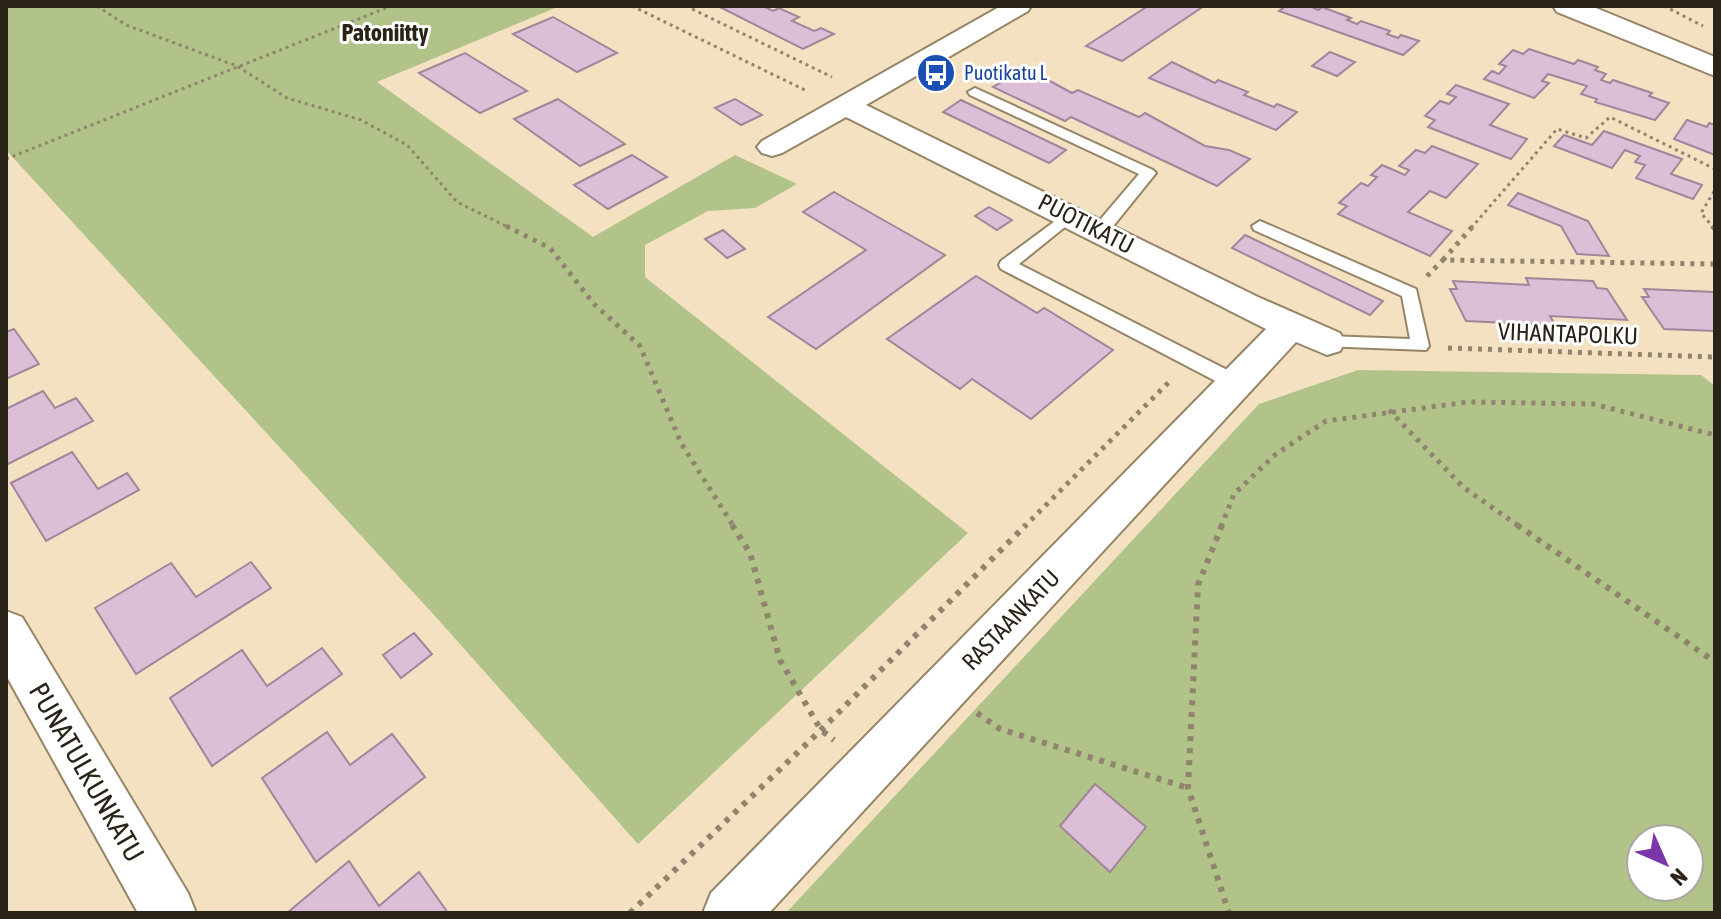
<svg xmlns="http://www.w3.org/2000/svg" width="1721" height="919" font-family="'Asap Condensed',sans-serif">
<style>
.green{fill:#b1c388;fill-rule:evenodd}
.building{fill:#dcbed6;stroke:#a1859b;stroke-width:2}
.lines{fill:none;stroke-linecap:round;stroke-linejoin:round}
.lane-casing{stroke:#958466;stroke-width:4}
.street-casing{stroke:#958466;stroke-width:4}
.secondary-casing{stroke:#958466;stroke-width:4}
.path-far2{stroke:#91846e;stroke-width:3;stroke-dasharray:3 4;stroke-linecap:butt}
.path-far1{stroke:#91846e;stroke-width:5;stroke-dasharray:4 6;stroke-linecap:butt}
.path{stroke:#91846e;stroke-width:6;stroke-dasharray:5 7;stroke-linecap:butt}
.lane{fill:#fff;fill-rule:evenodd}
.street{fill:#fff;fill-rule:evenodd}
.secondary{fill:#fff;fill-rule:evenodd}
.labels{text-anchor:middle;stroke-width:6;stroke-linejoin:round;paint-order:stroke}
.far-transit-label{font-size:20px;fill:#164399;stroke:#fff;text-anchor:start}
.far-quarter-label{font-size:24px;font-weight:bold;fill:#2a2317;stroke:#fff}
.street-label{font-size:24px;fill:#2a2317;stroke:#fff}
.near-street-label{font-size:28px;fill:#2a2317;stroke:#fff}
</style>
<rect width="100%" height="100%" fill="#f3e1c1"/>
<g class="green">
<polygon points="6,6 560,6 377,82 593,237 735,155 797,184 755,208 708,211 645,245 645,277 968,533 638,844 435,616 6,150"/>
<path d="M1358 370 1701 375 1715 386V913H786L1259 404ZM1641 839H1689V887H1641Z"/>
</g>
<g class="building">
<polygon points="718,6 763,6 773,11 779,8 799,17 792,21 814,31 821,28 834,34 803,49"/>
<polygon points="1148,6 1204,6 1122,61 1086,46"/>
<polygon points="1286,6 1310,6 1318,10 1322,7 1351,18 1347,20 1357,24 1361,21 1390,31 1387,34 1398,38 1401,35 1419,41 1403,55 1279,11"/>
<polygon points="553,17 617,53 577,72 513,34"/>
<polygon points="1529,49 1574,64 1578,60 1598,67 1595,70 1606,74 1601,80 1610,83 1613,80 1652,93 1649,96 1669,103 1655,120 1595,102 1597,99 1581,94 1587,86 1548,74 1542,81 1549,83 1534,98 1484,79 1492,71 1499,74 1506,66 1499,64 1513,50 1523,54"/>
<polygon points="1330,52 1355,62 1337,76 1312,66"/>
<polygon points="465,53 527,91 480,113 419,73"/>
<polygon points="1172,62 1215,83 1218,80 1248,92 1244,95 1274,107 1277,104 1297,112 1276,130 1149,78"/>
<polygon points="1026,68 1072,93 1078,90 1139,117 1145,113 1205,146 1229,150 1250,159 1217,186 1071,117 1065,121 993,87"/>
<polygon points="1456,85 1509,104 1490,125 1527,139 1511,159 1428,127 1435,120 1425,116 1440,101 1449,104 1456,97 1447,94"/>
<polygon points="558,99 625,144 580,166 514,119"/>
<polygon points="735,99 762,115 741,125 715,108"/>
<polygon points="961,100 1066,150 1049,163 943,112"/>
<polygon points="1687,120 1707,127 1709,123 1715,125 1715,155 1674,139"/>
<polygon points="1604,131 1682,159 1671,174 1702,185 1693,199 1636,178 1645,165 1635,162 1640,156 1625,150 1612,168 1554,146 1564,135 1592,145"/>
<polygon points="1432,146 1478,164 1446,198 1430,191 1408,212 1452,231 1430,256 1338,214 1347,206 1339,203 1361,183 1368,186 1377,177 1371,175 1382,165 1405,175 1409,170 1399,166 1416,150 1425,153"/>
<polygon points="632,155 667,177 608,209 574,185"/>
<polygon points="834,192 945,255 816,349 768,317 866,250 803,212"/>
<polygon points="1518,193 1588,221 1609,256 1577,254 1561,226 1508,205"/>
<polygon points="989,207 1012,220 997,230 975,216"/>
<polygon points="723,230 745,249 727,258 705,239"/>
<polygon points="1245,235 1383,301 1370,315 1232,248"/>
<polygon points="976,276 1037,313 1044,308 1113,350 1031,419 972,379 960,389 887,339"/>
<polygon points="1526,278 1593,281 1597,288 1607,289 1627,320 1550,316 1555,325 1466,321 1450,289 1457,289 1453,281 1529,285"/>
<polygon points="1644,289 1715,292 1715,331 1664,329 1642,297 1649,297"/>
<polygon points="14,329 39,364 6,379 6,332"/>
<polygon points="43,391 55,408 76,398 93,421 6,465 6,409"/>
<polygon points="72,452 98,489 127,473 139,490 46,541 11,483"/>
<polygon points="251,562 271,588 136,674 95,608 171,563 196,597"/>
<polygon points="414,633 432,654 401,678 383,655"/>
<polygon points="322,648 342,674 212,766 170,698 242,650 267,686"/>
<polygon points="327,732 350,765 392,734 425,777 316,862 262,778"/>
<polygon points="1095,784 1146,827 1110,872 1060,826"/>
<polygon points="349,861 379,906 419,872 448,913 287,913"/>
</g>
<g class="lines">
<defs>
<g id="lane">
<polygon points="975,88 1153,170 1156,173 1106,235 1094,235 1094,227 1139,174 970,95 968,92"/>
<polygon points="1070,210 1076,212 1076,218 1019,264 1243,378 1245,383 1243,388 1229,388 1001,269 999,265 1001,261"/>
<polygon points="1260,221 1416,289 1429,346 1426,350 1321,346 1318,342 1327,336 1410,339 1402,296 1254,230 1252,226"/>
</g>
<g id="street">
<polygon points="1001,6 1031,6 1028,11 866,105 1258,297 1340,333 1345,342 1340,351 1327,355 1296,342 769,913 703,913 711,893 1266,329 846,117 782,153 772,156 762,153 757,147 762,141"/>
<polygon points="6,611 22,617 188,893 196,913 138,913 6,675"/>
</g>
<polygon id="secondary" points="1553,6 1591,6 1715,57 1715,76 1557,12"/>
</defs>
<use href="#lane" class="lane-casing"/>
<use href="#street" class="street-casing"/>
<use href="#secondary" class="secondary-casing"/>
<g class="path-far2">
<polyline points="97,6 126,25 237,66 287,98 361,120 407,145 457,202 510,228"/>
<polyline points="632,6 807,91"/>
<polyline points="694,6 690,8 832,77"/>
<polyline points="1664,6 1703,26"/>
<polyline points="6,159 391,6"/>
<polyline points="1471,228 1557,129 1586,138 1610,117 1715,169"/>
<polyline points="1714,228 1701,213 1715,190"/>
</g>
<g class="path-far1">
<polyline points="506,226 550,248 594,304 640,346 681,443 734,527"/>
<polyline points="1712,226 1715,229"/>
<polyline points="1443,260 1473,226"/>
<polyline points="1427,276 1443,260 1715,264"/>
<polyline points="1448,348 1715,357"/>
<polyline points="1389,410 1463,487 1520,527"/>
<polyline points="1024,527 1171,380"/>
<polyline points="1221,527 1234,494 1276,454 1326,421 1468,402 1593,404 1715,435"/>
</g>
<g class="path">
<polyline points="732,525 750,553 780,660 821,730 834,740"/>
<polyline points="1222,525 1198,585 1188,788 1229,913"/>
<polyline points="1517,525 1715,662"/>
<polyline points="977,713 1000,729 1188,788"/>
<polyline points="630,913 821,730 1026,525"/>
</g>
<use href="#lane" class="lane"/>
<use href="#street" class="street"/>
<use href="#secondary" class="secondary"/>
</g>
<defs>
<symbol id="bus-disc" viewBox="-11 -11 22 22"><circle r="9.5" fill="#1a4fb4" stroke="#fff"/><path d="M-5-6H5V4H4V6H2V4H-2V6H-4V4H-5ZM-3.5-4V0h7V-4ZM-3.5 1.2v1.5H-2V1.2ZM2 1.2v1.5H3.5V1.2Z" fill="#fff"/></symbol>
</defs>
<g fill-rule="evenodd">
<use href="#bus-disc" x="914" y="51" width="44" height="44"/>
</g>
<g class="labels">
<g class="far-transit-label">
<text x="964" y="80">Puotikatu L</text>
</g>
<g class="far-quarter-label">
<text x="385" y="41">Patoniitty</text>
</g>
<g class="street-label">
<text transform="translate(1086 224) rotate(27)" y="8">PUOTIKATU</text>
<text transform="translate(1568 334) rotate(2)" y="8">VIHANTAPOLKU</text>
<text transform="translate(1011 620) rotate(-46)" y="8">RASTAANKATU</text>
</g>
<g class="near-street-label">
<text transform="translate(87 772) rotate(60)" y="10">PUNATULKUNKATU</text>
</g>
</g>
<rect width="1721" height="919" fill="none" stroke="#2a2317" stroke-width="16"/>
<g transform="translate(1665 863) rotate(135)"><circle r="38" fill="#ffffff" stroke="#aaa7a2" stroke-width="2"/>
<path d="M0-6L14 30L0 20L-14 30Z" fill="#7b36a9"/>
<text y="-12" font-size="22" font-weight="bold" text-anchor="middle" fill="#2a2317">N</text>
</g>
</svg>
